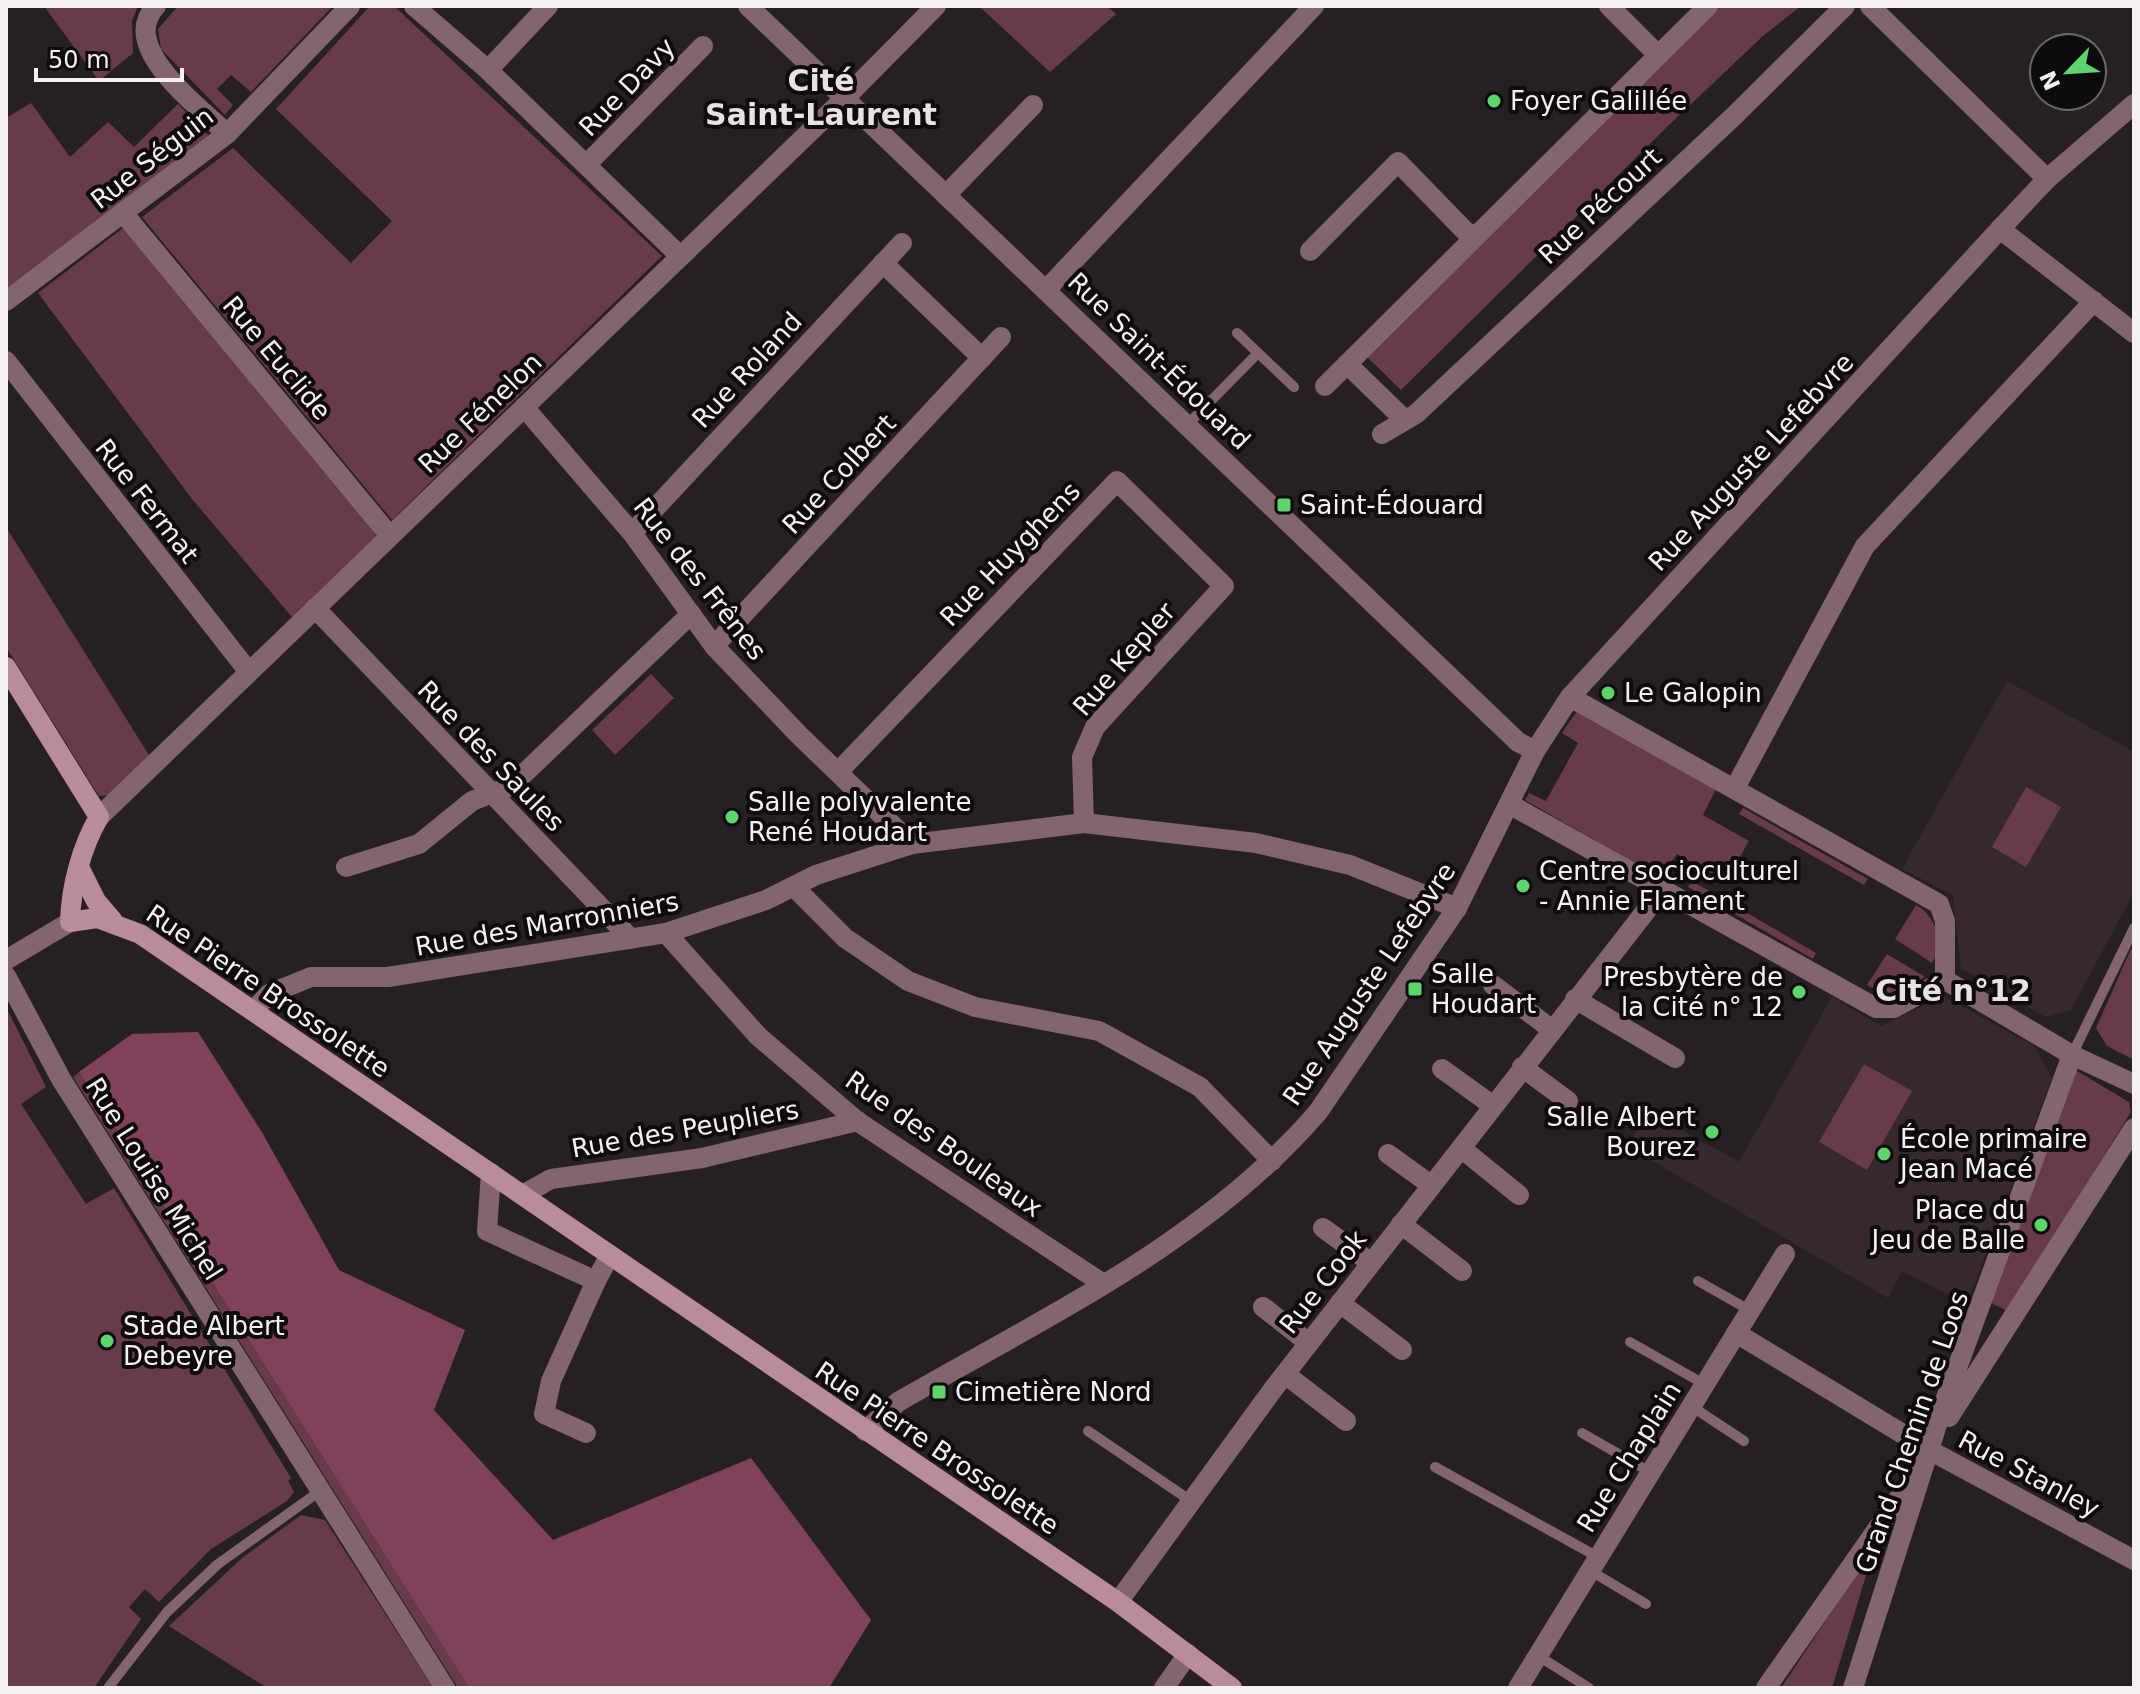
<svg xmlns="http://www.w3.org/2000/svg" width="2140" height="1694" font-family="'DejaVu Sans',sans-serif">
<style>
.built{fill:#36292e}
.green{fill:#673a4c}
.forest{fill:#80425a}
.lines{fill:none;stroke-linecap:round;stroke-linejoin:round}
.lane{stroke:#836570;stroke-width:10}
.street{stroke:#836570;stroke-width:20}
.secondary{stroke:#ba8b9c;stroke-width:20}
.poi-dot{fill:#5ed56c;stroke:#0e0b0c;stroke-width:3}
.labels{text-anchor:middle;stroke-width:8;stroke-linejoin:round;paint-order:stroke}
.street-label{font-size:26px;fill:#f5f0f2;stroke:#0e0b0c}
.poi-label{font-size:26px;fill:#f5f0f2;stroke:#0e0b0c;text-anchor:start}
.quarter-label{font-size:30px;font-weight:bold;fill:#eae1e4;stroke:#0e0b0c}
</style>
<rect width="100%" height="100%" fill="#272022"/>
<g class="built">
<polygon points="2007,681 2134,752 2134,892 2071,1010 2046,1017 1961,968 1953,895 1902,869"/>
<polygon points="1943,996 2034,1046 2052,1078 1967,1304 1902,1271 1888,1298 1627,1146 1650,1112 1739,1162 1832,997 1881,1026"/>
</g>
<g class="green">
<polygon points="44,6 138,6 132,21 133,53 99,81"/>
<polygon points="178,6 333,6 251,92 231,75 217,89 233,105 225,115 161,49 158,29"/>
<polygon points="370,6 394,6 662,256 392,520 142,217 233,148 351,263 392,221 276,109"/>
<polygon points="979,6 1107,6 1116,14 1050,72"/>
<polygon points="1720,6 1801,6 1763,36 1670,124 1401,390 1366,356"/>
<polygon points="31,103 70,157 108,122 134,147 178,104 210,137 6,288 6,118"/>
<polygon points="123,228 128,229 375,531 376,537 292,617 192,499 38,293"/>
<polygon points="6,527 149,755 110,795 99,796 6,647"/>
<polygon points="651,674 674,698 615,755 592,730"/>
<polygon points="1579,708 1717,787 1703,815 1749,841 1726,881 1677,854 1660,878 1525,800 1529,793 1546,801 1578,743 1562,733"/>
<polygon points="2026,787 2061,807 2026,867 1992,847"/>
<polygon points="1743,808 1868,879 1864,885 1739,814"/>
<polygon points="1692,881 1816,953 1813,959 1688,887"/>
<path d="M1916 905C1936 916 1945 943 1932 963L1895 939Z"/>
<polygon points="2131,949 2134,950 2134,1060 2107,1046 2096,1028"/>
<polygon points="1887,954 1925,977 1889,997 1867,985"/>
<polygon points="6,1007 46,1087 21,1104 86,1204 114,1188 291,1478 288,1481 294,1492 287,1501 211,1549 159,1602 145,1589 129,1607 141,1619 94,1688 6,1688"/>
<polygon points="1864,1064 1912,1091 1867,1170 1819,1142"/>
<polygon points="2077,1071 2129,1102 2131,1112 2008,1311 1989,1302 2071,1072"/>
<polygon points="79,1072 469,1688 458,1688 73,1077"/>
<polygon points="301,1515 325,1520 433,1688 267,1688 169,1626 242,1558"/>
<polygon points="1862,1566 1867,1572 1832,1688 1781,1688"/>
</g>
<polygon class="forest" points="198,1032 263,1134 339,1270 465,1330 434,1410 553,1540 751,1458 871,1620 829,1688 469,1688 79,1072 132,1034"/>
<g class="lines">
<g class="lane">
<polyline points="1237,333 1294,387"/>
<polyline points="1188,424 1258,353"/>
<polyline points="2072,1055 2134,928"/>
<polyline points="1698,1281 1751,1311"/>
<polyline points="1630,1342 1704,1384"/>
<polyline points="1691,1406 1744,1441"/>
<polyline points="1088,1431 1191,1501"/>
<polyline points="1582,1433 1650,1472"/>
<polyline points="1435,1467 1598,1557"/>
<polyline points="1589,1570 1646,1604"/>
<polyline points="1537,1655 1589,1688"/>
<polyline points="108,1688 167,1612 218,1564 320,1491"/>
</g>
<g class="street">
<path d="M156 6C117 47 199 106 227 134"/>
<polyline points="414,6 488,70 680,256"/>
<polyline points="748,6 1518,742 1535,751"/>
<polyline points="1609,6 1658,55"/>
<polyline points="1870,6 2047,179"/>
<polyline points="488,70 548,6"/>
<polyline points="587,164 703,46"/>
<polyline points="946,195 1033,105"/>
<polyline points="124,214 390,536"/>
<polyline points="2000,229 2134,333"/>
<polyline points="1310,251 1398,162 1465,231 1475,237"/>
<polyline points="883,263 982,358"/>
<polyline points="1046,290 1314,6"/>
<polyline points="6,301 227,134 350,6"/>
<polyline points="6,361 249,672"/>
<polyline points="1347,364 1405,420"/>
<polyline points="1325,386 1708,6"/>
<polyline points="524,407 632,533 714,646 799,735 912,844"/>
<polyline points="1382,434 1416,414 1734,116 1845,6"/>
<polyline points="632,533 902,243"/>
<polyline points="315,608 631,939"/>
<polyline points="714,646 1001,337"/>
<polyline points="1570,697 1939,904 1945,921 1945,980"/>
<polyline points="838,772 1117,481 1224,586 1095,727 1082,757 1084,823"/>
<polyline points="1735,788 1865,546 2094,301"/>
<polyline points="1509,804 1876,1008 1894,1008 1945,980"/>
<polyline points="99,817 845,98 936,6"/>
<polyline points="346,867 419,844 472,801 511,786 691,614"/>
<polyline points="794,887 845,938 908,981 975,1007 1099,1031 1200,1087 1272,1161"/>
<polyline points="666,933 758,1036 857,1121 1102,1283"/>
<polyline points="6,960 70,922"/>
<polyline points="6,976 61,1079 445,1688"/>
<polyline points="1945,980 2072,1055 2134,1084"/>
<polyline points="1493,985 1551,1029"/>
<polyline points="1575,999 1675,1058"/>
<polyline points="253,1011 269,994 311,977 388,977 666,933 766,900 816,875 912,844 1084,823 1256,843 1350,865 1457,908"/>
<polyline points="1522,1067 1568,1101"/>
<polyline points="1442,1069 1492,1105"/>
<polyline points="1461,1148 1519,1195"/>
<polyline points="1388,1154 1431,1185"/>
<polyline points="491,1173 487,1231 596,1281 610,1255"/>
<polyline points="524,1194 551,1179 702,1158 858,1121"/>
<polyline points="1401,1224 1462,1271"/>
<polyline points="1323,1228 1371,1263"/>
<polyline points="1340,1303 1402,1350"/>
<polyline points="1263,1307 1309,1343"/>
<polyline points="1736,1333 1931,1451 2134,1560"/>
<polyline points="1285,1374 1346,1421"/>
<polyline points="1949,1417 2134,1128"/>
<path d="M865 1431 898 1402C1045 1317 1206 1242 1318 1112L1457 908 1535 751 1570 697 2000 229 2047 179 2134 104"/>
<polyline points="586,1433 544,1414 551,1381 596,1281"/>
<polyline points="1118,1602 1274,1388 1663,889"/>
<polyline points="1164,1688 1188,1654"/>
<polyline points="1518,1688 1785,1254"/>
<polyline points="1766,1688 1915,1475"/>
<polyline points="1853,1688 1942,1409 2072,1055"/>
</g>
<g class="secondary">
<path d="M6 667 99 817C81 848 71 887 70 922L97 918 140 934 1118 1602 1232 1688"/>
<polyline points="80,869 96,901 113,921"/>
</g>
</g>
<g class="poi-dot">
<circle cx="1494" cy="101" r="8"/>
<rect x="1276" y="497" width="16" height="16" rx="4"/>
<circle cx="1608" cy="693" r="8"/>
<circle cx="732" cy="817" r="8"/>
<circle cx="1523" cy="886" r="8"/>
<rect x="1407" y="981" width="16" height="16" rx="4"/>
<circle cx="1799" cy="992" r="8"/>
<circle cx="1712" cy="1132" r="8"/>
<circle cx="1884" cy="1154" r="8"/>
<circle cx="2041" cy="1225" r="8"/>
<circle cx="107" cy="1341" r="8"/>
<rect x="931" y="1384" width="16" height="16" rx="4"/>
</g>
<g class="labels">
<g class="street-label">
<text transform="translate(627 87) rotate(-46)" y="9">Rue Davy</text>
<text transform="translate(152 158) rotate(-38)" y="9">Rue Séguin</text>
<text transform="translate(1600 206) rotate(-43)" y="9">Rue Pécourt</text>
<text transform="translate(277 358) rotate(50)" y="9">Rue Euclide</text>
<text transform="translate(1159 361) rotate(44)" y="9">Rue Saint-Édouard</text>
<text transform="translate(747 370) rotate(-47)" y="9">Rue Roland</text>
<text transform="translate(480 413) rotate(-44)" y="9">Rue Fénelon</text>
<text transform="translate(1751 462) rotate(-47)" y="9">Rue Auguste Lefebvre</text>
<text transform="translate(839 474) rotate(-47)" y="9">Rue Colbert</text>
<text transform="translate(147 501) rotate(52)" y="9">Rue Fermat</text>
<text transform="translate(1010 554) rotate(-46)" y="9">Rue Huyghens</text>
<text transform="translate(700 579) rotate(52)" y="9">Rue des Frênes</text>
<text transform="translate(1124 659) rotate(-49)" y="9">Rue Kepler</text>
<text transform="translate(491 756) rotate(46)" y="9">Rue des Saules</text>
<text transform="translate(547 924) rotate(-10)" y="9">Rue des Marronniers</text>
<text transform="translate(1369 984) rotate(-56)" y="9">Rue Auguste Lefebvre</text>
<text transform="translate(268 991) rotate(34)" y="9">Rue Pierre Brossolette</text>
<text transform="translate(685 1129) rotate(-10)" y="9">Rue des Peupliers</text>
<text transform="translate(944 1144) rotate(35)" y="9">Rue des Bouleaux</text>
<text transform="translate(154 1179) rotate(58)" y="9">Rue Louise Michel</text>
<text transform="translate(1323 1282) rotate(-52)" y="9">Rue Cook</text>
<text transform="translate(1912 1432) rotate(-71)" y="9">Grand Chemin de Loos</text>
<text transform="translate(937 1448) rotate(34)" y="9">Rue Pierre Brossolette</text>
<text transform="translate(1629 1457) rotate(-58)" y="9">Rue Chaplain</text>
<text transform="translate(2029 1474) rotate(28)" y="9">Rue Stanley</text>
</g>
<g class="poi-label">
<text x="1510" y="110">Foyer Galillée</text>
<text x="1300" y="514">Saint-Édouard</text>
<text x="1624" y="702">Le Galopin</text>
<text x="748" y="811">Salle polyvalente<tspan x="748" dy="30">René Houdart</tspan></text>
<text x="1539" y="880">Centre socioculturel<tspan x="1539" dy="30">- Annie Flament</tspan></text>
<text x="1431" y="983">Salle<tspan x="1431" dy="30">Houdart</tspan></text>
<text x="1783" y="986" text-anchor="end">Presbytère de<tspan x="1783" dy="30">la Cité n° 12</tspan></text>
<text x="1696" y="1126" text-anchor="end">Salle Albert<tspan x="1696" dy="30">Bourez</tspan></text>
<text x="1900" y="1148">École primaire<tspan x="1900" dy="30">Jean Macé</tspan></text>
<text x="2025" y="1219" text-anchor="end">Place du<tspan x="2025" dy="30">Jeu de Balle</tspan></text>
<text x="123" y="1335">Stade Albert<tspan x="123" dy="30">Debeyre</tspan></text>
<text x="955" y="1401">Cimetière Nord</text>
</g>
<g class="quarter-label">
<text x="821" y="91">Cité<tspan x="821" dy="34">Saint-Laurent</tspan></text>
<text x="1953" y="1001">Cité n°12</text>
</g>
</g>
<rect width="2140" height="1694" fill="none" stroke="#f5f0f2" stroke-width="16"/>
<g transform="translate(2068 72) rotate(245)"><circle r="38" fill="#0e0b0c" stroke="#6a6768" stroke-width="2"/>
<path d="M0-6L14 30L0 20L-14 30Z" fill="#5ed56c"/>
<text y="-12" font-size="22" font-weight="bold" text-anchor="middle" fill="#f5f0f2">N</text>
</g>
<path d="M36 68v12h146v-12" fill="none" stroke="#f5f0f2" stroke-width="4"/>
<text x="48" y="68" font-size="24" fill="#f5f0f2" stroke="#0e0b0c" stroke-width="6" paint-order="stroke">50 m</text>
</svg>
